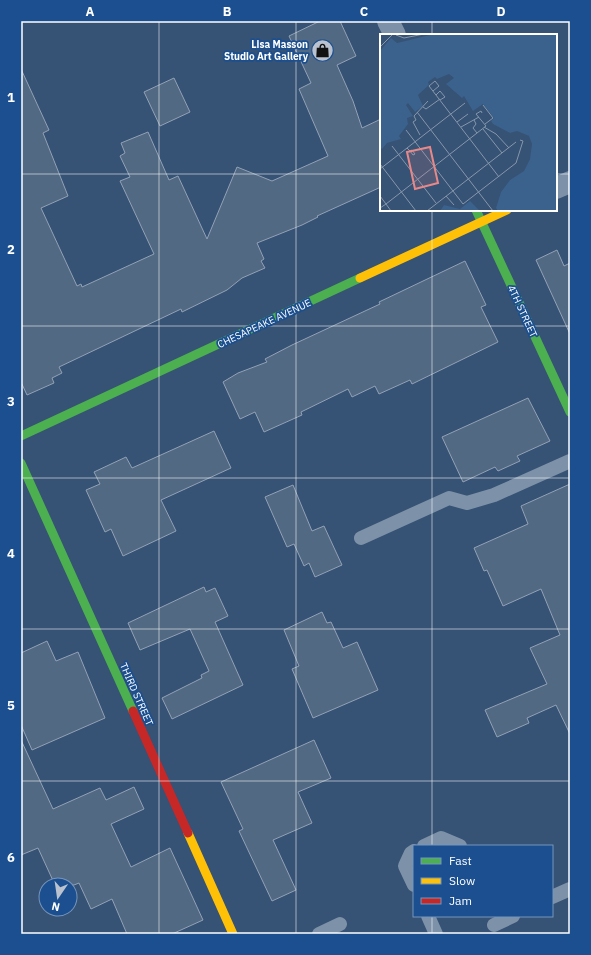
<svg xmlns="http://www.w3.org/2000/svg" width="591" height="955" font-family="'IBM Plex Sans',sans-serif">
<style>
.building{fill:#526984;stroke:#92a2b6}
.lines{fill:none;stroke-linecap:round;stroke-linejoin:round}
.lane{stroke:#7d92a8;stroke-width:14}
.street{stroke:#7d92a8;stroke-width:22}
.fast{stroke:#4caf50;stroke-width:9}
.slow{stroke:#ffc107;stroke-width:9}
.jam{stroke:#c62828;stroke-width:9}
.grid{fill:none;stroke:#fff;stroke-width:1;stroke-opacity:0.55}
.labels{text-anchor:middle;stroke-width:3.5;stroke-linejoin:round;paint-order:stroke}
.poi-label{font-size:10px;font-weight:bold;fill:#fff;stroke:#1b4f8f;text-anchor:end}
.street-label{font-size:10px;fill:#fff;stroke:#1b4f8f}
.inset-road{fill:none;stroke:#8697ac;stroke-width:1}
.view{fill:#e88989;fill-opacity:0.15;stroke:#e88989;stroke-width:2}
.inset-edge{fill:none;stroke:#fff;stroke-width:2}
.neatline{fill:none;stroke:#fff;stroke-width:1.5}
.grid-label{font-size:13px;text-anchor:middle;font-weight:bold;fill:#fff}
</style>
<rect width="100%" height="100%" fill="#365274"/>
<g class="building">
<polygon points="320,21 340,21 356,56 337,65 353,101 362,128 381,119 381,187 317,216 318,217 302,225 257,243 264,259 261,261 265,268 242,278 227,290 182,312 181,309 59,367 62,373 52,378 54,383 27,395 21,382 21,69 49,130 43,133 68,196 41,208 77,286 81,284 82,287 154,254 120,181 130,177 120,156 125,153 121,143 148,132 169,180 178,176 207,239 237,167 272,181 328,156 299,89 311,83 289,36"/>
<polygon points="174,78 190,112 160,126 144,92"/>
<polygon points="557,250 564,266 570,263 570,334 536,260"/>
<polygon points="465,261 486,305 481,307 498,342 412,384 410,380 379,394 375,386 352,397 348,389 301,412 302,415 264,432 255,412 240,419 223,382 238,373 267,362 265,359 292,345 380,304 379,302"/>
<polygon points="528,398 550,441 517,456 520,461 498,471 495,467 463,482 442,437"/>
<polygon points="214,431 231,468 161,500 176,531 123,556 111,529 105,532 86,490 100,484 94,472 126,457 132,468"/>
<polygon points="570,484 570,734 556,705 527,718 529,723 497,737 485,710 547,684 530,648 560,635 541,589 503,606 487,570 484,571 474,548 528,524 521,506"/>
<polygon points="293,485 312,531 324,526 342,565 315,577 309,563 304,566 294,544 287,547 265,497"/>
<polygon points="204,587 206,592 215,588 228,616 215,622 243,685 172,719 162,698 202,678 201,675 209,671 190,629 140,650 128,623"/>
<polygon points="322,612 327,623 331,622 343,648 357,642 378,690 313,718 292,669 299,666 284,630"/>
<polygon points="47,641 56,661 78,652 105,718 32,750 21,725 21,653"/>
<polygon points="21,740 53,809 100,788 106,800 134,787 144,809 111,824 131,867 170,848 203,920 172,934 127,934 112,899 91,909 79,883 74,885 55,885 38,848 21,855"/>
<polygon points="314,740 331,778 298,792 312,823 273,840 296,890 272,901 239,831 243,829 221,782"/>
</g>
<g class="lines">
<g class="lane">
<polyline points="361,538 449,498 467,503 494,495 570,461"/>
<polyline points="424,846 441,838 460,846"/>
<polyline points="414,851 411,853 405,866 414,885"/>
<polyline points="552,897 570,889"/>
<polyline points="428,916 436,934"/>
<polyline points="494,925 513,916"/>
<polyline points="319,934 340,924"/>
</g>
<g class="street">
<polyline points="388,21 395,35"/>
<polyline points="556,188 570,182"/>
</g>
<g class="fast">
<polyline points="476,210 570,412"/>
<polyline points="21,436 360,278"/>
<polyline points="21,463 133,711"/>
</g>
<g class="slow">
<polyline points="360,278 507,210"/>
<polyline points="188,833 233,934"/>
</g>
<polyline class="jam" points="133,711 188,833"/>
</g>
<path class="grid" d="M159 21V934M296 21V934M432 21V35M21 174H381M556 174H570M432 210V846M21 326H570M21 478H570M21 629H570M21 781H570M432 916V934"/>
<defs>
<symbol id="shop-disc" viewBox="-11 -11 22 22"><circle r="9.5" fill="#b9c2ce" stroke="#1b4f8f"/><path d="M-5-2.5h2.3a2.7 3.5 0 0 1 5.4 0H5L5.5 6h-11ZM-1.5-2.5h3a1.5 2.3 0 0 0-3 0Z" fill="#111"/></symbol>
</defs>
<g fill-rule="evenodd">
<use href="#shop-disc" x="310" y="38" width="25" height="25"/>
</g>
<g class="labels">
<g class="poi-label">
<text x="308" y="48">Lisa Masson<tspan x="308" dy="12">Studio Art Gallery</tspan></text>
</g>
<g class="street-label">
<text transform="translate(523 311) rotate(65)" y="4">4TH STREET</text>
<text transform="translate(264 323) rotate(-25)" y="4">CHESAPEAKE AVENUE</text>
<text transform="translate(137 694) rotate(66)" y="4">THIRD STREET</text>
</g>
</g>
<g transform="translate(380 34)">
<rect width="177" height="177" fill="#365274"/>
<path d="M54 0H177V177H118L116 174 121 158 130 146 144 137 150 125 152 110 149 102 137 97 130 99 113 90 111 87 114 84 103 70 93 77 84 62 82 64 66 50 74 44 69 40 57 45 55 43 48 48 49 51 38 61 43 72 35 78 28 69 26 71 33 82 27 84 28 90 19 102 21 105 7 109 2 115 0 114V17L11 4 17 9ZM90 167 100 177H60L64 171 80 175Z" fill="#3b618d"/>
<path class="inset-road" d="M16 1 24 4 44 0M0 13 13 0M53 57 59 52 55 47 49 52 119 143M56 61 60 57 65 63 60 66M103 71 113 84 105 90M43 73 46 75 60 65M37 78 113 177M94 86 96 90 93 94 97 99M77 88 88 80M81 93 99 83M104 93 116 100 129 114M103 95 122 119M26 96 83 170 136 129 143 107 140 106M40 101 33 88 36 86 34 82 48 67M12 112 56 169M27 114 30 117 33 121 35 120 32 116 30 117M0 130 36 177M0 135 85 69M0 162 6 170 0 174M66 162 74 171M11 177 6 170 106 92 96 80 101 77 102 79M47 177 136 108"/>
<path class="view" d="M50 113 58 149 35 155 27 118Z"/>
<rect width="177" height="177" class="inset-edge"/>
</g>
<rect width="591" height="955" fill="none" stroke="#1b4f8f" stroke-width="44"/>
<rect x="413" y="845" width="140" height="72" fill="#1b4f8f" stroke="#7695bc"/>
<rect x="421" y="858" width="20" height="6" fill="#4caf50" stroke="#7695bc"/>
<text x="449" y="865" font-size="12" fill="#ffffff">Fast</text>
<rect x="421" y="878" width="20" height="6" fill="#ffc107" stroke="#7695bc"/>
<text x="449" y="885" font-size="12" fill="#ffffff">Slow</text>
<rect x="421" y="898" width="20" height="6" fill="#c62828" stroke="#7695bc"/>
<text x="449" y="905" font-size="12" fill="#ffffff">Jam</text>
<g transform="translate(58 897) rotate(193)"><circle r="19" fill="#1b4f8f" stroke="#7695bc"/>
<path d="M0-3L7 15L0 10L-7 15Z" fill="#b9c2ce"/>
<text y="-6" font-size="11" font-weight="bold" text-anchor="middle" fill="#ffffff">N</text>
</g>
<rect x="22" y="22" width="547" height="911" class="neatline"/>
<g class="grid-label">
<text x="90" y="16">A</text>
<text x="227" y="16">B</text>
<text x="364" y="16">C</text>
<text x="501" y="16">D</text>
<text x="11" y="102">1</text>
<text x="11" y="254">2</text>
<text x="11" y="406">3</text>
<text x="11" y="558">4</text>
<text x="11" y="710">5</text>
<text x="11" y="862">6</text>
</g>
</svg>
